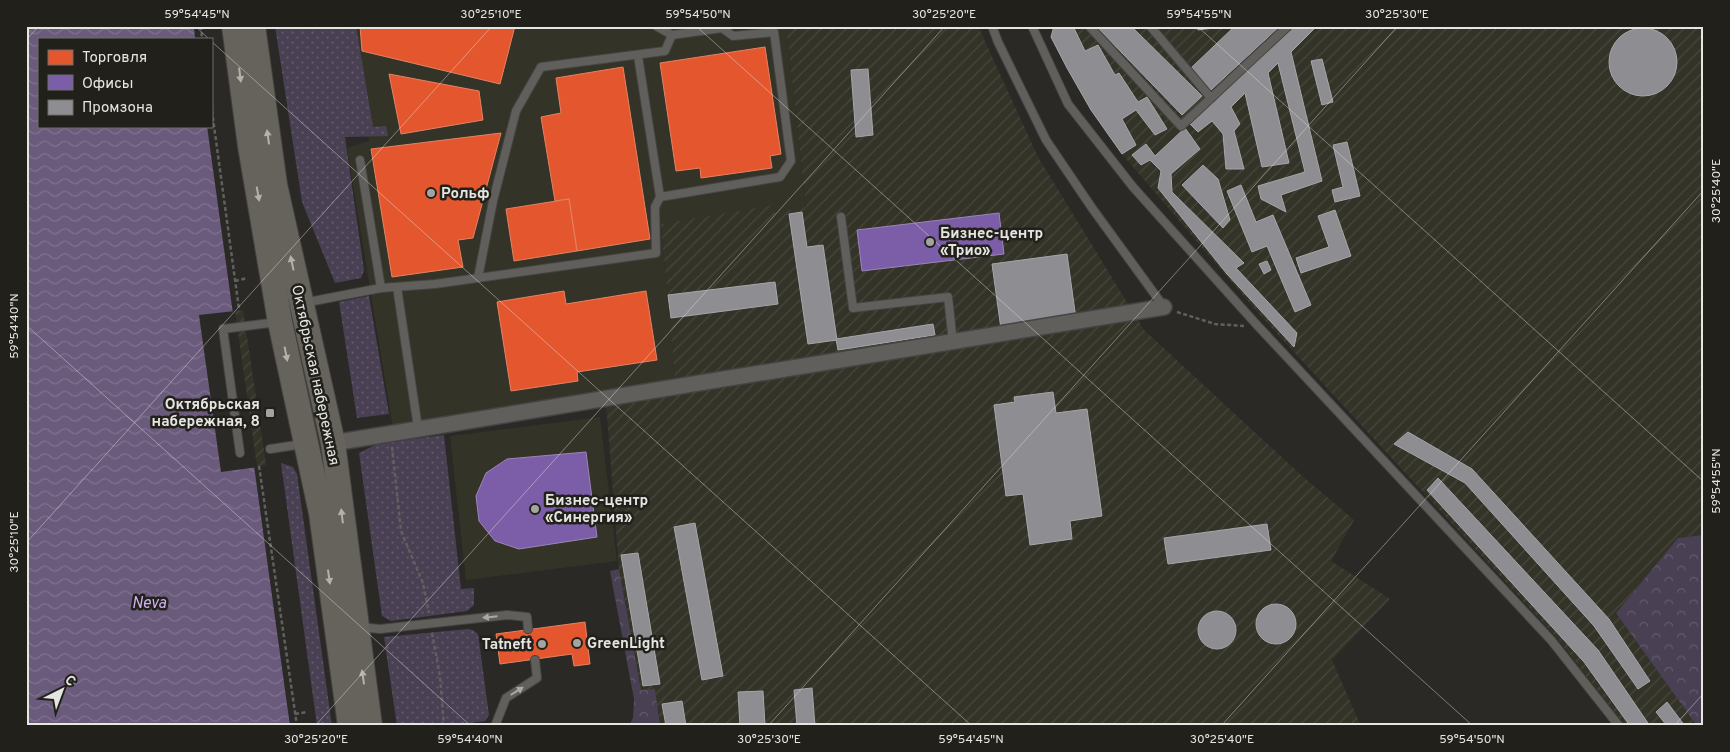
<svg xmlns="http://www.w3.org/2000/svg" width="1730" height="752" font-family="Overpass,sans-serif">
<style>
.built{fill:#343328}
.industrial{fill:url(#industrial-furrows)}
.grass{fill:url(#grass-dots)}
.forest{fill:url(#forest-crowns)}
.water{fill:url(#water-waves)}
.pier{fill:#2a2926}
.shops{fill:#e4572e;stroke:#e48264}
.offices{fill:#7b5ea7;stroke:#9b86b8}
.industry{fill:#8d8d92;stroke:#a7a7aa}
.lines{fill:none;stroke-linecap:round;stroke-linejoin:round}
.service-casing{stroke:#454442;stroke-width:10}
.minor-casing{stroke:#454442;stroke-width:18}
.primary-casing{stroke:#454442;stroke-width:26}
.path{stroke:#60605e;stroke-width:2.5;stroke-dasharray:4 2.5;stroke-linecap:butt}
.service{stroke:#605f5c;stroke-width:8}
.minor{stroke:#605f5c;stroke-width:15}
.primary{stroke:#65635b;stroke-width:24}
.oneway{fill:#b2b1ab}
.oneway2{fill:#a9a9a5}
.ticks{fill:none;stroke:#e5e5e1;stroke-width:1;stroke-opacity:0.45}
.poi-dot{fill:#a4a3a0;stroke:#21201b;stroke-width:2}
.labels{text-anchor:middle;stroke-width:5;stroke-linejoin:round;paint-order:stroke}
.poi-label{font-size:15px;font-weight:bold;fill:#e5e5e1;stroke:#21201b;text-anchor:start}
.street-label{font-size:15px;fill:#e5e5e1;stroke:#21201b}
.water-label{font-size:16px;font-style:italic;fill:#ceb2ef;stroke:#21201b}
.neatline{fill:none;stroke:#e5e5e1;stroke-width:2}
.ticks-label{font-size:12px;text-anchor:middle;fill:#e5e5e1}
</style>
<defs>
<pattern id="industrial-furrows" width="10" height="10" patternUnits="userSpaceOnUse" patternTransform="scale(1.25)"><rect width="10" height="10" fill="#343328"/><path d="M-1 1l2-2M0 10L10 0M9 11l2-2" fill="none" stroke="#48473d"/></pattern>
<pattern id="grass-dots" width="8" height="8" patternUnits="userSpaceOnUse" patternTransform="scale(1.25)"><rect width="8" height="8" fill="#494053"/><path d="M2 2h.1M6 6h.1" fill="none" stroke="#635b6b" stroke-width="1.8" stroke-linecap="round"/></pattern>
<pattern id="forest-crowns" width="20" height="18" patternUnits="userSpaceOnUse" patternTransform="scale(1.25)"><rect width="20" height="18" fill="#494053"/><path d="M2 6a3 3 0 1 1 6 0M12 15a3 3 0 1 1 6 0" fill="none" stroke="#635b6b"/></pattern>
<pattern id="water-waves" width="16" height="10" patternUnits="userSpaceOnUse" patternTransform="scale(1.25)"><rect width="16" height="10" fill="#6a5a7c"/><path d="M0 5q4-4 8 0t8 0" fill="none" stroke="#7f728e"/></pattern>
</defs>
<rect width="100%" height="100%" fill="#2a2926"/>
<g class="built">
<polygon points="352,26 786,26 806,208 775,214 773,205 661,225 675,379 393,428 347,148 369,141"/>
<polygon points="600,417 617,561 466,580 450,436"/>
</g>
<g class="industrial">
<polygon points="786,26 978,26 1038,157 1144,330 1301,475 1354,520 1331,561 1390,599 1332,660 1361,726 660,726 655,690 641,690 619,569 605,391 675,379 661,224 773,205 775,213 806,207"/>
<polygon points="1054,26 1704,26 1704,535 1678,538 1616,613 1697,726 1625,726 1557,638 1260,315 1122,154 1091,110 1067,68 1051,37"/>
<polygon points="243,310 266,465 221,472 199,315"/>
</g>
<g class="grass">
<polygon points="275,26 356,26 373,127 386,126 388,136 345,137 364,270 361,278 335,283 302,202"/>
<polygon points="369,296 389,414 357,418 339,302"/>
<polygon points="444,435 461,589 474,588 474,605 467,611 391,621 382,616 359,453 377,444"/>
<polygon points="281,463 293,467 297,474 332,726 317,726"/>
<polygon points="468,629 473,630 478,634 489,715 485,721 446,726 397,726 384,637"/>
</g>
<g class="forest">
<polygon points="1704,535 1704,726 1697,726 1616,613 1678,538"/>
<polygon points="619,569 641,690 655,689 660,726 629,726 633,718 634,699 610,571"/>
</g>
<polygon class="water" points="26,26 194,26 195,39 39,39 39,126 207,126 290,726 26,726"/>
<polygon class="pier" points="235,311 257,467 221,472 199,315"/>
<g class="shops">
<polygon points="360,26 515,26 500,84 362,51"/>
<polygon points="765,47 781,154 770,156 772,168 701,178 700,168 676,171 660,63"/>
<polygon points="623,67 650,239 577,251 569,199 555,201 541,117 561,113 556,78"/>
<polygon points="389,74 479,91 483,120 401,134"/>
<polygon points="501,133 473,238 458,240 463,267 392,277 371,149"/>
<polygon points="569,199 577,251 514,261 506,209"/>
<polygon points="564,291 566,304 646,291 657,360 577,372 578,381 511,391 497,302"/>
<polygon points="585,622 590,664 574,666 572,654 500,664 496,634"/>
</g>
<g class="offices">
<polygon points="999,213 1004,254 862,271 857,230"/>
<polygon points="586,452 597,537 519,549 495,541 479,521 476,496 486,473 507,459"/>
</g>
<g class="industry">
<polygon points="1054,26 1073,26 1085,51 1098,45 1115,75 1119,73 1138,102 1147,97 1167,129 1155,135 1136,110 1122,119 1136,145 1122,154 1091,110 1067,68 1051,37"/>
<polygon points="1096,26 1131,26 1202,96 1182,115"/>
<polygon points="1197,26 1213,26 1213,28 1198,30"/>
<polygon points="1235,26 1280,26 1211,90 1191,68"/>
<polygon points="1295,26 1317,26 1291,52 1322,181 1281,195 1286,212 1261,199 1258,186 1305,172 1278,63 1268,73 1289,163 1262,167 1245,93 1231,107 1240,124 1234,131 1244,169 1226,169 1223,134 1212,121 1198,132 1190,124"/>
<circle cx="1643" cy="62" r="34"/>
<polygon points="1322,59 1333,102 1322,105 1311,61"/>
<polygon points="868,69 873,135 856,137 851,70"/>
<polygon points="1185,128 1200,149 1171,174 1172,192 1244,263 1236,268 1297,333 1294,347 1227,274 1158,188 1161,171 1150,160 1141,165 1132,155 1146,144 1155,156"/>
<polygon points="1347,142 1360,196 1335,202 1332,190 1343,187 1333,145"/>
<polygon points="1203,165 1218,179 1230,220 1223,228 1182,185"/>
<polygon points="1241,185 1256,222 1273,215 1311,305 1295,312 1267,246 1252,252 1227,191"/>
<polygon points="1335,210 1351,256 1301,273 1296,258 1329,247 1318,216"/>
<polygon points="802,212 807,247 823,245 837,340 808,344 789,214"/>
<polygon points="1067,254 1076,319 1001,329 992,264"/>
<polygon points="1267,261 1271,270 1264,274 1259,264"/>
<polygon points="775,282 778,304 671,318 668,295"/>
<polygon points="933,324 935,335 838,350 836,339"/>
<polygon points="1053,392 1056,413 1087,409 1102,516 1070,521 1072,539 1030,545 1023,494 1006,496 994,405 1015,402 1014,397"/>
<polygon points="1408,432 1472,469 1609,619 1650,681 1638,689 1594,626 1465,483 1394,444"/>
<polygon points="1438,478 1598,650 1650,726 1630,726 1584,662 1427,490"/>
<polygon points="695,523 723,676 702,680 674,527"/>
<polygon points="1267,524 1271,550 1168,564 1164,538"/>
<polygon points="638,553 660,684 643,686 621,555"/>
<circle cx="1276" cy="624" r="20"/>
<circle cx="1217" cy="630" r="19"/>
<polygon points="812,688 815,726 797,726 794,690"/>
<polygon points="763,691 765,726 740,726 738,692"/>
<polygon points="682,701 686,726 666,726 662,704"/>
<polygon points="1667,702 1685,726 1667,726 1656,712"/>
</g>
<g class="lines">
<defs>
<g id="service">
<polyline points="992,26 998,42 1046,140 1092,208 1164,307"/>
<polyline points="1032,26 1068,104 1133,187 1256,324 1551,640 1619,726"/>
<polyline points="1089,26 1181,126 1288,26"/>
<polyline points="1150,26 1211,98"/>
<polyline points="638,56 660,197 780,177 791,161 774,32 733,36 722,28 672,35 656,26"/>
<polyline points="360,160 381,288"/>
<polyline points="841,217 853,308 948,297 953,343"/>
<polyline points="478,278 493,201 516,111 541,67 665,51 672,35"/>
<polyline points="397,287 418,428"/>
<polyline points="303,303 381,288 435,284 656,253 655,207 660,197"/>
<polyline points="270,449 303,444"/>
<polyline points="240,453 223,329 278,322"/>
<polyline points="359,627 380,629 507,615 527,617 528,629"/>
<polyline points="495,726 506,698 537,678 535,660"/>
</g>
<polyline id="minor" points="333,443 1164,307"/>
<g id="primary">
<polyline points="234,26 250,146 280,322 321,513 350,726"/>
<polyline points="253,26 275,185 333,443 370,726"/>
</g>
</defs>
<use href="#service" class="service-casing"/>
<use href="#minor" class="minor-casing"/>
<use href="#primary" class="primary-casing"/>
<g class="path">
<polyline points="201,26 202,39"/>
<polyline points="211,104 239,309"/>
<polyline points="235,281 247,278"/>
<polyline points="1177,312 1215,324 1244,326"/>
<polyline points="392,447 401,531 423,583 429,613"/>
<polyline points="259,466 297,726"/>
<polyline points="432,633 440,676 444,726"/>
<polyline points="295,714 307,712"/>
</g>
<use href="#service" class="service"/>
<use href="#minor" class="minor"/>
<use href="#primary" class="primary"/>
</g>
<defs><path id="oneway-solid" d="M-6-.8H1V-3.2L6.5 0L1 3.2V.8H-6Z" transform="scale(1.25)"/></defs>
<g class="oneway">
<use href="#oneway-solid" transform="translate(240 75) rotate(83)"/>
<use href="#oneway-solid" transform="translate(268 137) rotate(-98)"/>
<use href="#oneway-solid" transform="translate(258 194) rotate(80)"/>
<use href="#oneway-solid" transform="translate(292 263) rotate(-102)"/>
<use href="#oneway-solid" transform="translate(286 354) rotate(79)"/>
<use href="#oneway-solid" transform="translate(342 516) rotate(-97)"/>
<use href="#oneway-solid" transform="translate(329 577) rotate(82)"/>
<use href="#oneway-solid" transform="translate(363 677) rotate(-98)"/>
</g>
<g class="oneway2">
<use href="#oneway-solid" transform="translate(490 617) rotate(174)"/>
<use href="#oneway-solid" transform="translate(517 691) rotate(-32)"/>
</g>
<path class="ticks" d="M195 26 209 39M696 26 1473 726M1197 26 1704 482M1698 26 1704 31M26 40 39 26M211 41 972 726M26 325 471 726M26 543 492 26M315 726 945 26M768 726 1398 26M1221 726 1704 190M1674 726 1704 693"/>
<g class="poi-dot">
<circle cx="431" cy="193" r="5"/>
<circle cx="930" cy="242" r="5"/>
<rect x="265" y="408" width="10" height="10" rx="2.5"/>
<circle cx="535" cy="509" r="5"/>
<circle cx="577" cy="643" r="5"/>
<circle cx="542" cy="644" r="5"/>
</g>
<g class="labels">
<g class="poi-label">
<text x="441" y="198">Рольф</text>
<text x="940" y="238">Бизнес-центр<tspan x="940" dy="17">«Трио»</tspan></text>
<text x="260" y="409" text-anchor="end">Октябрьская<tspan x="260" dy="17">набережная, 8</tspan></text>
<text x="545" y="505">Бизнес-центр<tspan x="545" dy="17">«Синергия»</tspan></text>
<text x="587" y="648">GreenLight</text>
<text x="532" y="649" text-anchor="end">Tatneft</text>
</g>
<g class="street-label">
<text transform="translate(316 375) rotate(78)" y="5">Октябрьская набережная</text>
</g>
<g class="water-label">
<text x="149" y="608">Neva</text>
</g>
</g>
<rect width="1730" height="752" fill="none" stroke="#21201b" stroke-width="55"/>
<rect x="38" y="38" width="175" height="90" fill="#21201b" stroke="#6f6f6a"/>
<rect x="48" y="50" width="25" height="15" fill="#e4572e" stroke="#6f6f6a"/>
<text x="82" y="62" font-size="15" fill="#e5e5e1">Торговля</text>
<rect x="48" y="75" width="25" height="15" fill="#7b5ea7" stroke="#6f6f6a"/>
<text x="82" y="88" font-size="15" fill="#e5e5e1">Офисы</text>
<rect x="48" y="100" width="25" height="15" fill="#8d8d92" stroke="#6f6f6a"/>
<text x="82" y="112" font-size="15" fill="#e5e5e1">Промзона</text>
<g transform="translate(62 690) rotate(42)" stroke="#21201b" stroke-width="4" paint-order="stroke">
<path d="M0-4L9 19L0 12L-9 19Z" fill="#e5e5e1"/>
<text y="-8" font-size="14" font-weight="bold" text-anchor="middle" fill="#e5e5e1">С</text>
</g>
<rect x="28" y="28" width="1674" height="696" class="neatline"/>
<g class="ticks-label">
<text x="197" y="18">59°54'45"N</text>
<text x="491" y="18">30°25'10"E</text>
<text x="698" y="18">59°54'50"N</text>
<text x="944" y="18">30°25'20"E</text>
<text x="1199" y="18">59°54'55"N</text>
<text x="1397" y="18">30°25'30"E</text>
<text transform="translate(1716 191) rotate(-90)" y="4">30°25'40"E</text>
<text transform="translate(14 326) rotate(-90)" y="4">59°54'40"N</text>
<text transform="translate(1716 481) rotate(-90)" y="4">59°54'55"N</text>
<text transform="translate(14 542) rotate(-90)" y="4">30°25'10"E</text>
<text x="316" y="743">30°25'20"E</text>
<text x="470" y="743">59°54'40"N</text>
<text x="769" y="743">30°25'30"E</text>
<text x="971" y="743">59°54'45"N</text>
<text x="1222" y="743">30°25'40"E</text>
<text x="1472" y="743">59°54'50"N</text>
</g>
</svg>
